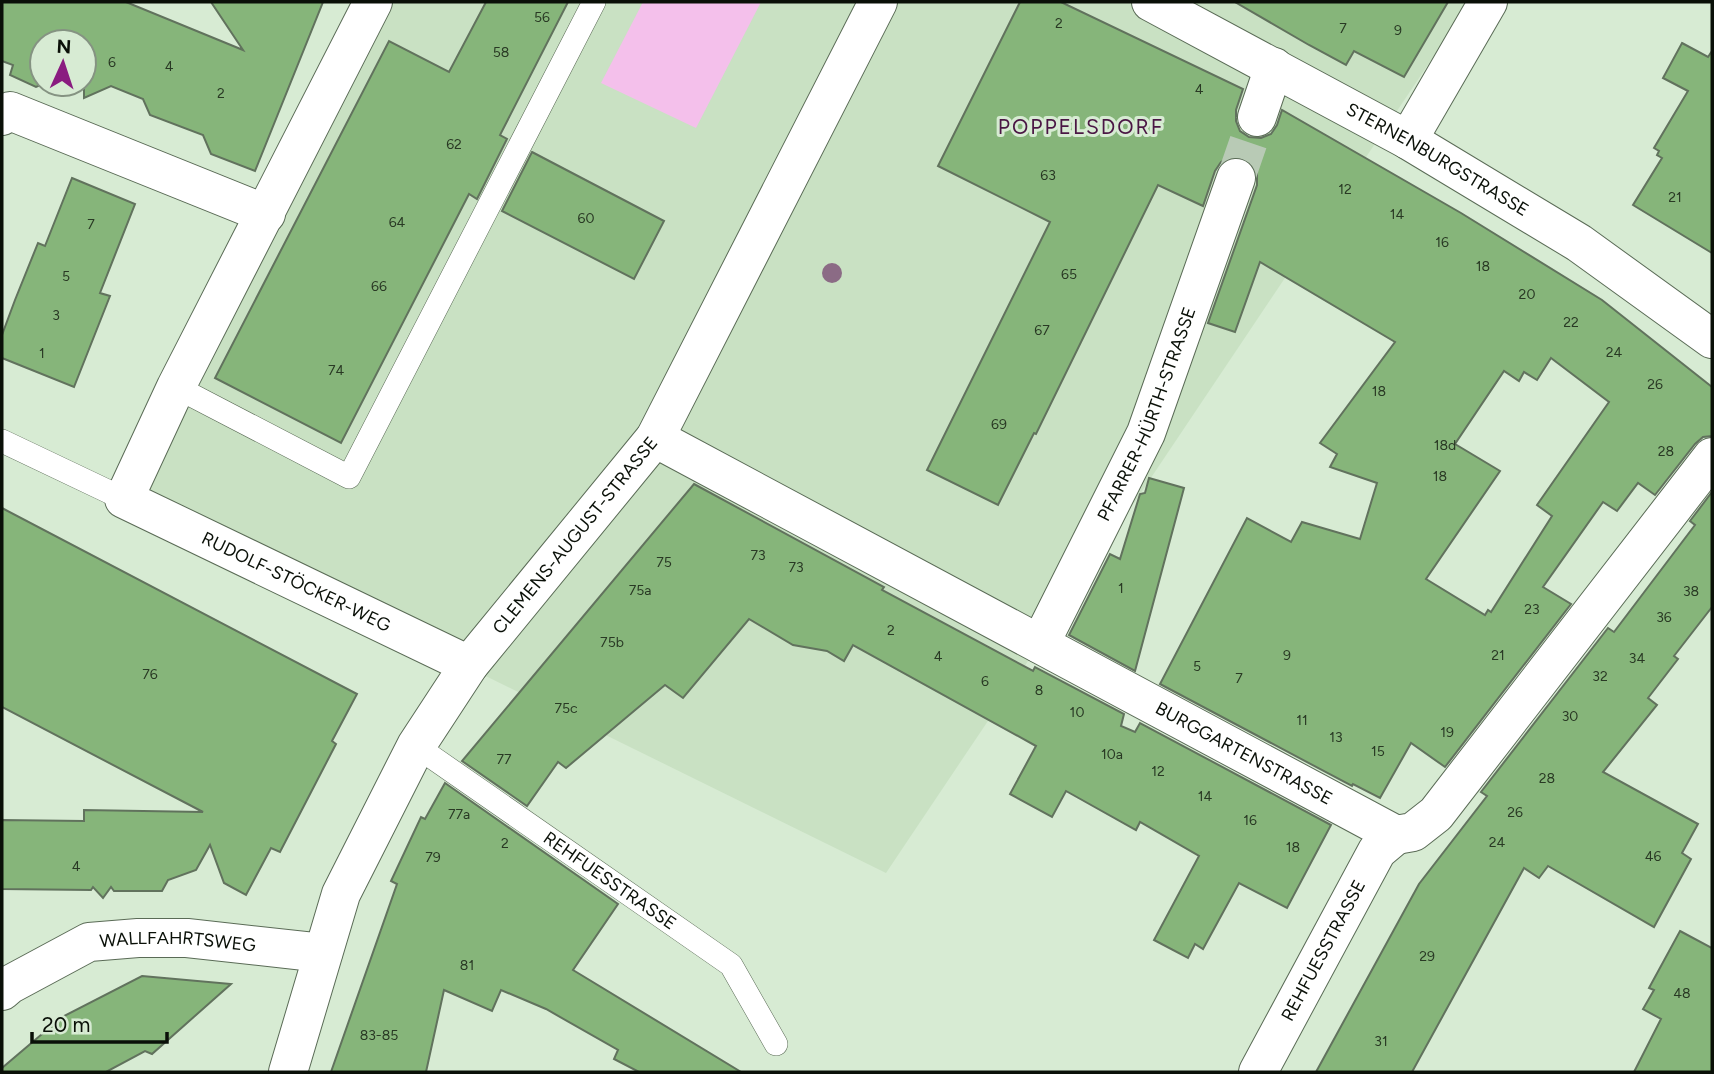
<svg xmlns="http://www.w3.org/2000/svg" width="1714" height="1074" font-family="Figtree,sans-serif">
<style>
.built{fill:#c9e1c3}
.green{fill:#f4c0eb}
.building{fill:#86b57a;stroke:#61725d;stroke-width:2;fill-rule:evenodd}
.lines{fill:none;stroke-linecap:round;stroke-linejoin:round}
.minor-tunnel{stroke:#b8cab5;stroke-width:38;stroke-dasharray:38 19;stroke-linecap:butt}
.service-casing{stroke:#5a6b56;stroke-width:24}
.minor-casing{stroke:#5a6b56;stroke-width:40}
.tertiary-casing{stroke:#5a6b56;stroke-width:40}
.service{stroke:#fff;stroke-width:23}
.minor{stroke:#fff;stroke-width:38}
.tertiary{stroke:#fff;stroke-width:38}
.tree{fill:#8b6b85}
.labels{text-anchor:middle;stroke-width:6;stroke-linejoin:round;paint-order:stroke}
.number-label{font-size:14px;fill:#293924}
.street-label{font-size:18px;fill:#0a1008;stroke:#d7ebd3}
.quarter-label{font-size:21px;letter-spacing:2px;fill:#4a1644;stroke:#d7ebd3}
</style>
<rect width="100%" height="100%" fill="#d7ebd3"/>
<polygon class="built" points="384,2 1470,2 886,873 122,497"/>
<polygon class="green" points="643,2 761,2 696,128 601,83"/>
<g class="building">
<polygon points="2,2 126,2 243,50 211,2 323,2 255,171 211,154 203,135 150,115 143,99 111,86 84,98 84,42 42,42 43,84 36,87 10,75 13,65 2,61"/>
<polygon points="486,2 568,2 500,135 507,139 477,199 469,194 341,443 215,378 389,41 449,72"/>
<path d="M1020 2H1061L1243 89 1236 110V121L1240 131 1249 137 1261 138 1271 134 1277 125 1282 110 1461 213 1602 300 1712 387V436L1703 437 1695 444 1655 495 1638 483 1617 511 1603 502 1543 587 1571 604 1445 767 1411 743 1380 798 1353 784 1352 786 1160 684 1247 518 1291 542 1302 522 1360 539 1377 483 1330 467 1337 454 1320 443 1395 342 1260 262 1235 332 1208 323 1257 185V173L1253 164 1244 158 1231 157 1221 162 1215 171 1203 206 1158 185 1036 434 1034 433 998 505 927 470 1050 222 938 166ZM1551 358 1609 402 1537 505 1552 516 1491 612 1488 610 1485 615 1426 579 1500 471 1455 444 1504 371 1519 381 1524 372 1537 380Z"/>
<polygon points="1235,2 1448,2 1404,77 1354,51 1346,65 1309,45"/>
<polygon points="1682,43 1708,57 1712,51 1712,253 1633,205 1662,158 1657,155 1659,151 1654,148 1688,91 1663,78"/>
<polygon points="532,152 664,221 634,279 502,211"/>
<polygon points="72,178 135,204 100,293 110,296 74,387 2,358 2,335 15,300 38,243 45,246"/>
<polygon points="1149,478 1184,488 1135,671 1069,635 1110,554 1120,559 1140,494 1145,493"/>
<polygon points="694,484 884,587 882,590 1033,671 1035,667 1124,714 1121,726 1135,732 1140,723 1331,825 1287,908 1239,883 1203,949 1195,944 1188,958 1154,940 1199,856 1140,822 1136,830 1066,791 1052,817 1010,794 1036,746 853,645 844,661 827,651 793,645 749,619 683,698 665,685 566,768 558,762 527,806 462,761"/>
<polygon points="1712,492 1712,607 1674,656 1678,659 1648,698 1657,705 1603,772 1698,824 1682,853 1691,859 1654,927 1548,866 1539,878 1524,868 1412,1072 1316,1072 1419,884 1487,796 1481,792 1608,628 1614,632 1695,525 1690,521"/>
<polygon points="2,508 357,694 332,741 336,744 280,852 271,848 246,895 224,883 210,845 196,870 168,880 162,891 114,891 111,887 103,898 93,887 91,890 2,889 2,820 84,821 84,810 203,812 2,707"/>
<polygon points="445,783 618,904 573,970 741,1072 639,1072 614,1059 618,1050 546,1009 501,990 492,1011 444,990 426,1072 331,1072 397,884 391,881 421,817 425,819"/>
<polygon points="1680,931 1712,948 1712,1072 1634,1072 1661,1019 1643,1009 1654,990 1649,988"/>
<polygon points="142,976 231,984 152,1054 145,1051 106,1072 2,1072 2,1068 62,1017"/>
</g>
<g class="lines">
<polyline class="minor-tunnel" points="1236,178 1257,117"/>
<defs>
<g id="service">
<polyline points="176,387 349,477 594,2"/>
<polyline points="2,441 124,499"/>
<path id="s1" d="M416 746 731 965 776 1044"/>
</g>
<g id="minor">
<path id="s2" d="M373 2 176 387 124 499 469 665"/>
<polyline points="2,116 10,111 266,214"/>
<polyline points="1257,117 1274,67"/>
<polyline points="1408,140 1488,2"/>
<path id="s3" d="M655 438 1396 835 1413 832 1436 814 1712 457"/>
<path id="s4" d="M1040 644 1146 433 1236 178"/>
<path id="s5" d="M2 991 9 985 89 942 138 938H187L323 953"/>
<path id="s6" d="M1258 1072 1377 851 1396 835"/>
</g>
<g id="tertiary">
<path id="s7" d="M1151 2 1408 140 1579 243 1712 339"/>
<path id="s8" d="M288 1072 341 894 416 746 469 665 655 438 878 2"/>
</g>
</defs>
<use href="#service" class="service-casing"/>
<use href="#minor" class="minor-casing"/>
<use href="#tertiary" class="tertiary-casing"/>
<use href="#service" class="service"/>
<use href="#minor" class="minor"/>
<use href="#tertiary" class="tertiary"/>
</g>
<circle class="tree" cx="832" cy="273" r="10"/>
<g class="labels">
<g class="number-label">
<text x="542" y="22">56</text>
<text x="1059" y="28">2</text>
<text x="1343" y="33">7</text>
<text x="1398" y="35">9</text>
<text x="501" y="57">58</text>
<text x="112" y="67">6</text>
<text x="169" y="71">4</text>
<text x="1199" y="94">4</text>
<text x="221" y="98">2</text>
<text x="454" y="149">62</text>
<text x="1048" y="180">63</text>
<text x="1345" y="194">12</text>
<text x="1675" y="202">21</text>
<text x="1397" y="219">14</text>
<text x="586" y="223">60</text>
<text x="397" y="227">64</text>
<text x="91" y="229">7</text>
<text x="1442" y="247">16</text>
<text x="1483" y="271">18</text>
<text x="1069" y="279">65</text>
<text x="66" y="281">5</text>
<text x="379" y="291">66</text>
<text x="1527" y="299">20</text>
<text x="56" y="320">3</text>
<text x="1571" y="327">22</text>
<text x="1042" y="335">67</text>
<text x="1614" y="357">24</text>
<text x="42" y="358">1</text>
<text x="336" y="375">74</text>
<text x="1655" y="389">26</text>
<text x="1379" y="396">18</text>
<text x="999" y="429">69</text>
<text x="1445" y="450">18d</text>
<text x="1666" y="456">28</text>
<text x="1440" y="481">18</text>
<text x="758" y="560">73</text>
<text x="664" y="567">75</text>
<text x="796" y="572">73</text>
<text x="1121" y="593">1</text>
<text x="640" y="595">75a</text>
<text x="1691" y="596">38</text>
<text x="1532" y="614">23</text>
<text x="1664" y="622">36</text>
<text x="891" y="635">2</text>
<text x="612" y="647">75b</text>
<text x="1287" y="660">9</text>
<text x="1498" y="660">21</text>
<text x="938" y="661">4</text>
<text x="1637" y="663">34</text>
<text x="1197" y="671">5</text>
<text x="150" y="679">76</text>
<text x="1600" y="681">32</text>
<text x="1239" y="683">7</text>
<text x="985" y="686">6</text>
<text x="1039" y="695">8</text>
<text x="566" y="713">75c</text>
<text x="1077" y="717">10</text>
<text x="1570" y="721">30</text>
<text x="1302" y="725">11</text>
<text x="1447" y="737">19</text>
<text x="1336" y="742">13</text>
<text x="1378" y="756">15</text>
<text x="1112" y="759">10a</text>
<text x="504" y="764">77</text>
<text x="1158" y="776">12</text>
<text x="1547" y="783">28</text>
<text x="1205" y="801">14</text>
<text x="1515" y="817">26</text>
<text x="459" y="819">77a</text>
<text x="1250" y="825">16</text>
<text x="1497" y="847">24</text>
<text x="505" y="848">2</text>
<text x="1293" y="852">18</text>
<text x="1653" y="861">46</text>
<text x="433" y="862">79</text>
<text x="76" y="871">4</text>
<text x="1427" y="961">29</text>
<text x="467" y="970">81</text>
<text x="1682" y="998">48</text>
<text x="379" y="1040">83-85</text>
<text x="1381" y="1046">31</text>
</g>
<g class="street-label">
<text dy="6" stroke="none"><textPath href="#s7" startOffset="327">STERNENBURGSTRASSE</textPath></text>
<text dy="6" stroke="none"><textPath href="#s4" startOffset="254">PFARRER-HÜRTH-STRASSE</textPath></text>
<text dy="6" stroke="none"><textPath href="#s8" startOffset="616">CLEMENS-AUGUST-STRASSE</textPath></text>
<text dy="6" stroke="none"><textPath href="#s2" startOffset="747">RUDOLF-STÖCKER-WEG</textPath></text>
<text dy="6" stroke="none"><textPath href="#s3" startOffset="668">BURGGARTENSTRASSE</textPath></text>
<text dy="6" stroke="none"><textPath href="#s1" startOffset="236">REHFUESSTRASSE</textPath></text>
<text dy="6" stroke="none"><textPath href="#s5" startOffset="189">WALLFAHRTSWEG</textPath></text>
<text dy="6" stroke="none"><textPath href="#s6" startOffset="138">REHFUESSTRASSE</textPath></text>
</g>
<g class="quarter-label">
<text x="1081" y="134">POPPELSDORF</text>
</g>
</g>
<rect width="1714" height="1074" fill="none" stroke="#0a1008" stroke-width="7"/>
<g transform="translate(63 63) rotate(3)"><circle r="33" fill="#d7ebd3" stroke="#859382" stroke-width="2"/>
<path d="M0-5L12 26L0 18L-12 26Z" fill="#8a1c80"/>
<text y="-10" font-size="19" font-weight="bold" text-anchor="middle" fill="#0a1008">N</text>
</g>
<path d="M32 1032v10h135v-10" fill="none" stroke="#0a1008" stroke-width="3.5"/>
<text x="42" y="1032" font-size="21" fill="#0a1008" stroke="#d7ebd3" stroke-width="5" paint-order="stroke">20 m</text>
</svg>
